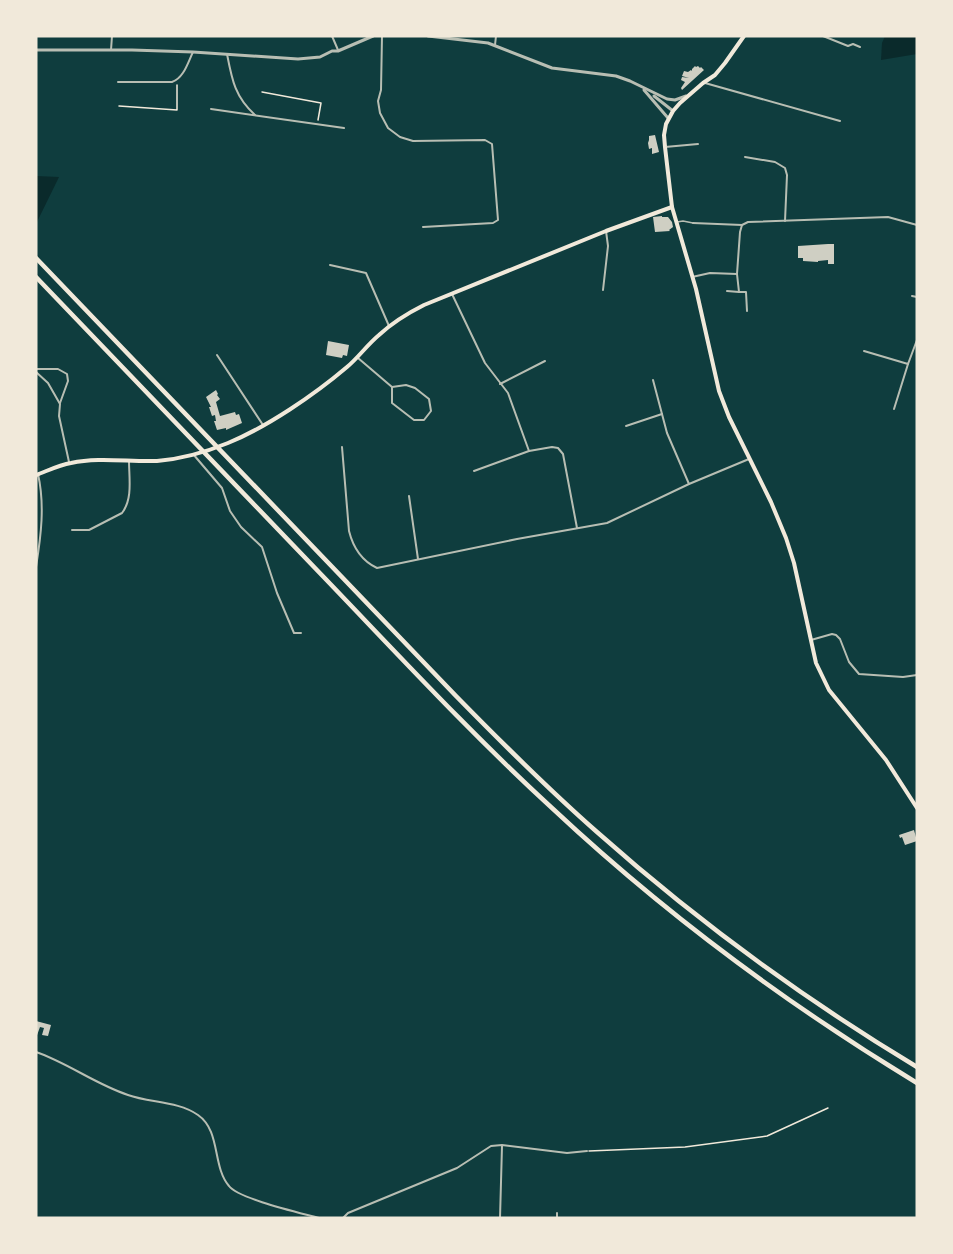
<svg xmlns="http://www.w3.org/2000/svg" width="953" height="1254" font-family="'Fira Sans',sans-serif">
<style>
.water{fill:#0a2a2b}
.building{fill:#cfcfc3}
.lines{fill:none;stroke-linecap:round;stroke-linejoin:round}
.path{stroke:#f1e9da;stroke-width:1.5}
.service{stroke:#b8beb3;stroke-width:1.5}
.minor{stroke:#b8beb3;stroke-width:2}
.tertiary{stroke:#b8beb3;stroke-width:3}
.secondary{stroke:#f1e9da;stroke-width:4}
.primary{stroke:#f1e9da;stroke-width:4}
.trunk{stroke:#f1e9da;stroke-width:4.5}
</style>
<rect width="100%" height="100%" fill="#0f3d3e"/>
<g class="water">
<polygon points="885,36 917,36 917,54 881,60 882,43"/>
<polygon points="36,176 59,177 36,224"/>
</g>
<g class="building">
<polygon points="695,66 696,67 698,66 700,68 701,67 704,70 682,90 681,88 685,82 681,80 682,77 689,78 682,76 684,71 688,72 691,70 692,71 692,69"/>
<polygon points="655,135 659,152 652,154 652,148 649,149 648,143 649,140 649,136"/>
<polygon points="662,216 662,217 668,217 672,222 673,227 669,230 670,231 655,232 653,217"/>
<polygon points="828,244 834,244 834,264 828,264 828,260 818,261 818,262 803,261 803,258 798,258 798,246"/>
<polygon points="328,341 349,345 347,356 343,355 342,358 326,355"/>
<polygon points="216,390 218,394 217,395 220,399 216,402 220,416 235,412 236,415 239,414 242,423 226,430 226,428 217,430 214,421 216,421 215,415 212,416 209,407 211,407 206,397"/>
<polygon points="914,830 917,841 905,845 902,837 900,838 899,835"/>
<polygon points="36,1021 51,1025 48,1036 42,1035 44,1028 40,1027 36,1038"/>
</g>
<g class="lines">
<g class="path">
<polyline points="262,92 321,103 318,120"/>
<polyline points="119,106 177,110 177,85"/>
<polyline points="589,1151 685,1147 767,1136 828,1108"/>
</g>
<polyline class="service" points="677,222 683,221 693,223"/>
<g class="minor">
<polyline points="332,36 338,50"/>
<polyline points="382,36 381,90 378,101 380,113 388,128 400,137 413,141 485,140 492,144 498,220 493,223 423,227"/>
<polyline points="823,36 848,46 853,44 860,47"/>
<polyline points="495,45 496,36"/>
<polyline points="111,50 112,36"/>
<path d="M227 54C232 80 235 97 255 115"/>
<path d="M118 82H172C184 78 188 62 193 52"/>
<polyline points="705,83 840,121"/>
<polyline points="211,109 344,128"/>
<polyline points="665,147 698,144"/>
<polyline points="745,157 775,162 785,168 787,175 785,221"/>
<polyline points="693,223 742,225 748,222 888,217 917,225"/>
<polyline points="330,265 366,273 389,326"/>
<polyline points="692,277 710,273 737,274 740,232 742,225"/>
<polyline points="603,290 608,246 606,231"/>
<polyline points="727,291 739,292 737,274"/>
<polyline points="739,292 746,292 747,311"/>
<polyline points="452,294 485,363 508,393 529,451"/>
<polyline points="912,296 917,297"/>
<polyline points="864,351 908,364 917,340"/>
<polyline points="217,355 263,425"/>
<polyline points="358,358 392,387"/>
<polyline points="36,369 58,369 67,374 68,381 60,403"/>
<polyline points="36,372 48,383 60,404 59,416 69,462"/>
<polyline points="653,380 667,433 689,484"/>
<polyline points="500,384 545,361"/>
<polygon points="406,385 415,388 429,399 431,411 424,420 414,420 392,403 392,387"/>
<polyline points="894,409 908,364"/>
<polyline points="626,426 662,414"/>
<path d="M342 447 349 531C353 547 362 561 377 568L517 539 607 523 689 484 749 459"/>
<polyline points="193,454 222,488 230,511 241,527 262,547 277,593 294,633 301,633"/>
<polyline points="474,471 529,451 552,447 558,448 563,454 577,528"/>
<polyline points="409,496 418,559"/>
<path d="M72 530H89L122 513C133 499 129 478 129 461"/>
<path d="M36 567C41 536 45 505 38 474"/>
<polyline points="811,640 832,634 836,635 840,639 849,662 859,674 903,677 917,675"/>
<path d="M36 1052C68 1063 95 1084 128 1095 150 1103 178 1101 198 1115 221 1131 212 1166 229 1186 239 1199 301 1213 319 1218"/>
<polyline points="343,1218 348,1213 457,1168 491,1146 502,1145 567,1153 587,1151"/>
<polyline points="500,1218 502,1146"/>
<polyline points="557,1218 557,1213"/>
</g>
<g class="tertiary">
<polyline points="428,36 488,43 552,68 616,76 630,81 667,99 675,100 686,96"/>
<polyline points="36,50 132,50 193,52 298,59 320,57 332,51 338,51 373,36"/>
<polyline points="644,90 668,118"/>
<polyline points="654,96 673,111"/>
</g>
<path class="secondary" d="M36 475C47 471 59 465 71 463 99 457 128 462 157 461 181 459 206 452 228 443 267 427 314 395 347 367 358 358 367 345 379 335 392 323 408 313 424 305L606 231 672 207"/>
<polyline class="primary" points="744,36 725,63 715,75 703,83 680,103 673,111 666,124 664,135 665,147 672,207 696,289 719,391 729,417 771,502 786,538 794,563 816,663 829,690 886,760 917,808"/>
<g class="trunk">
<path d="M36 258 456 696C502 743 548 789 597 832 696 920 804 999 917 1067"/>
<path d="M36 277C129 374 222 471 315 568 393 649 469 732 552 808 663 912 787 1004 917 1083"/>
</g>
</g>
<rect width="953" height="1254" fill="none" stroke="#f1e9da" stroke-width="75"/>
</svg>
